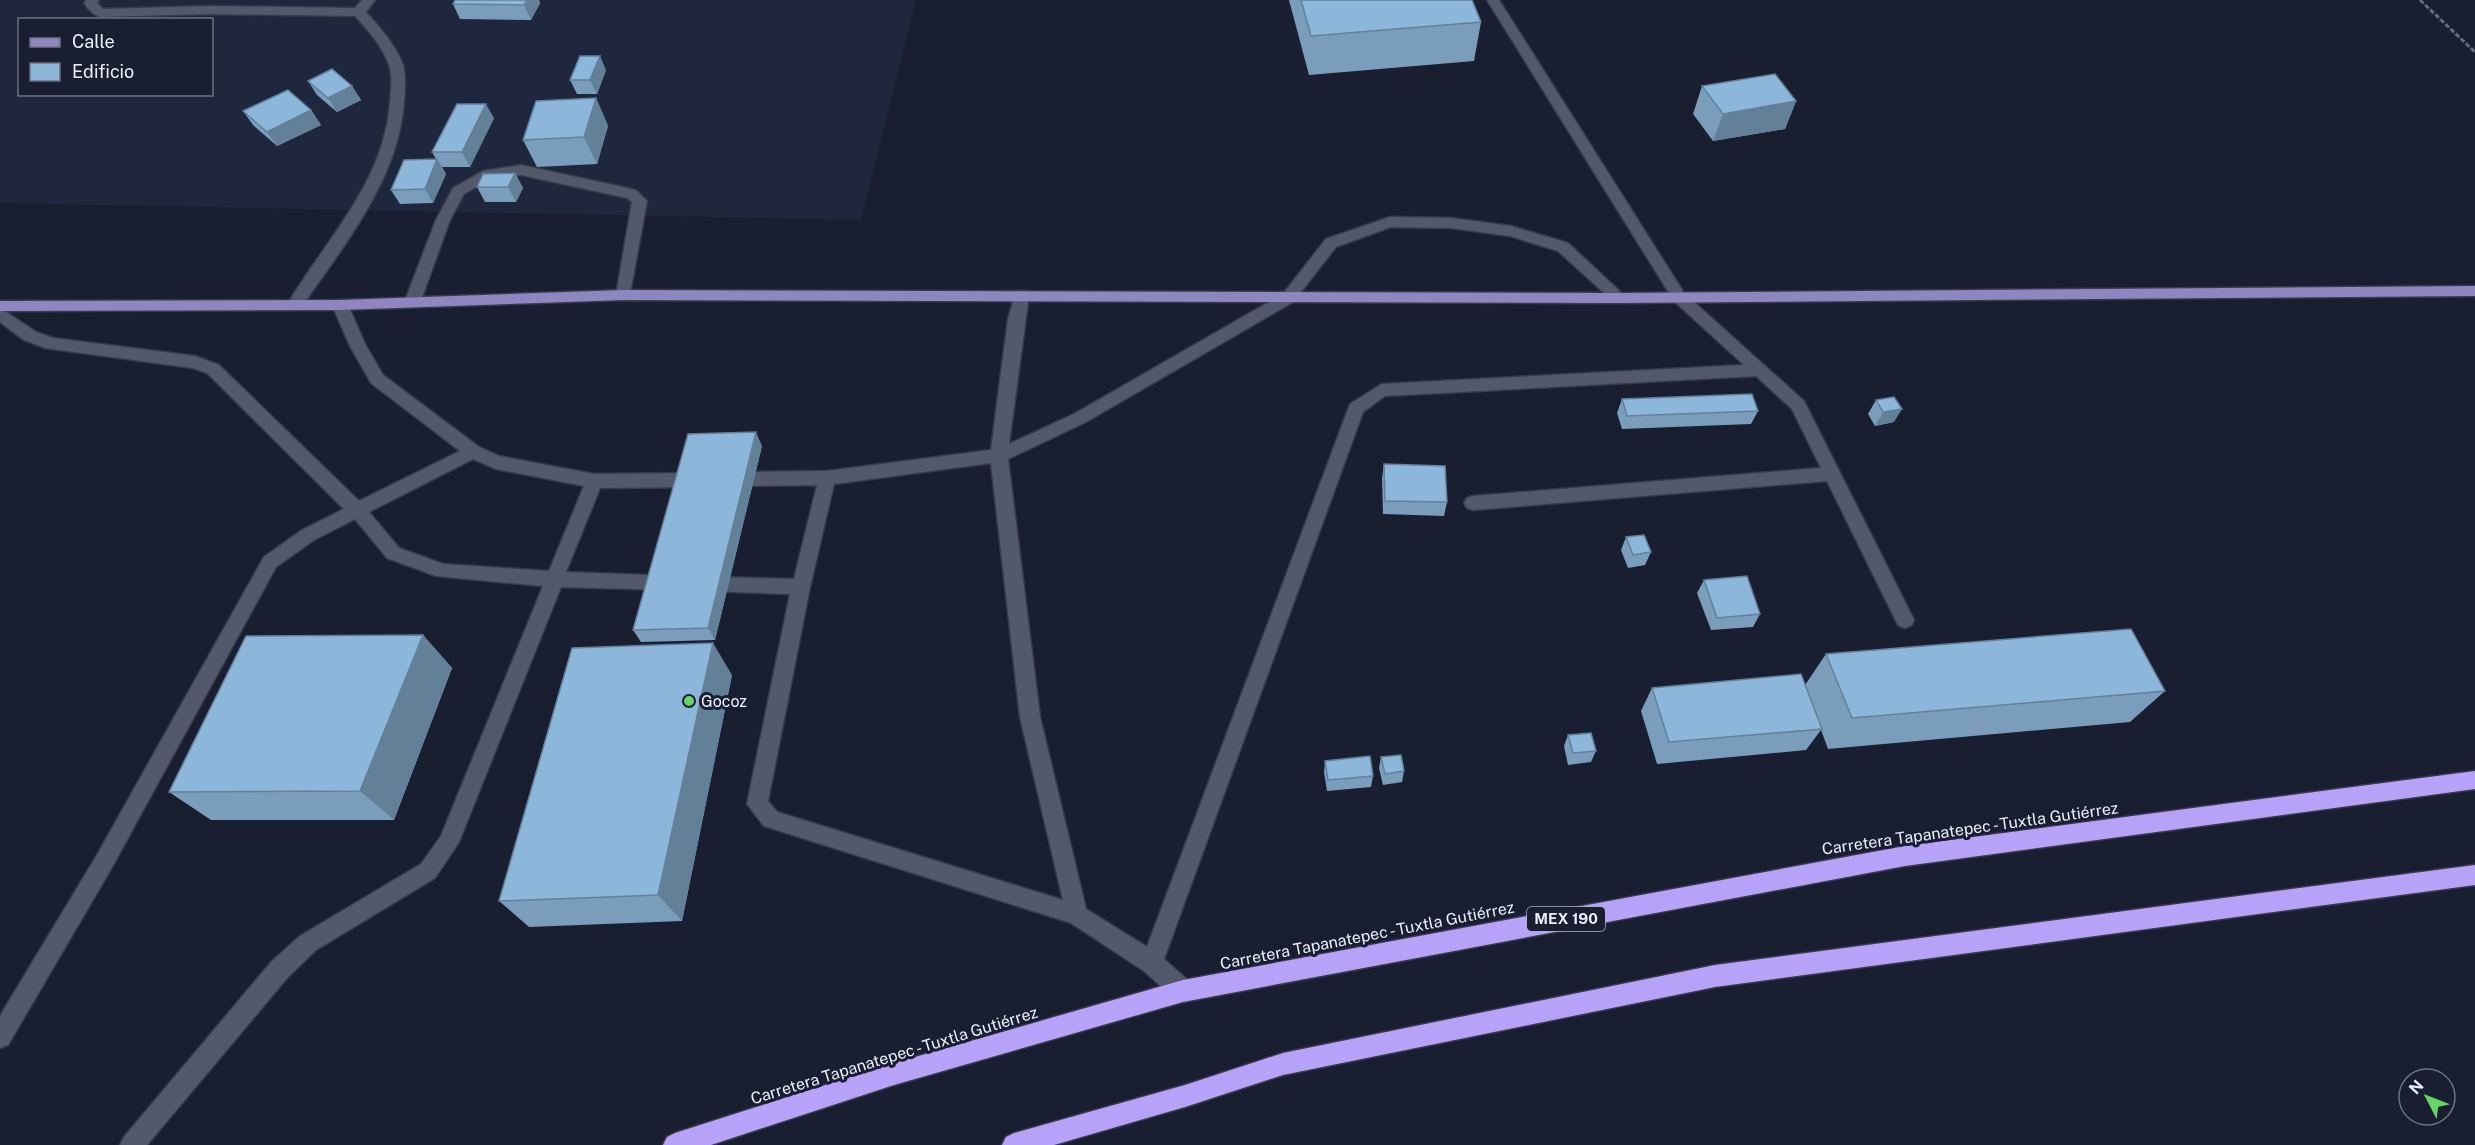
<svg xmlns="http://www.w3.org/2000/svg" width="2475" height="1145" font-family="'Public Sans',sans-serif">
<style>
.built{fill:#1f273e;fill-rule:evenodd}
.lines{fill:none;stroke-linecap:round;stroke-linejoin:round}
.minor-casing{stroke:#373b49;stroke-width:3}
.major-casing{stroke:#373b49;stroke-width:3}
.highway-casing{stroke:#373b49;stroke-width:3}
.path{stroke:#666c7b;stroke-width:3;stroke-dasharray:5 2;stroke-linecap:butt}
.minor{fill:#52596d;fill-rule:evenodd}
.major{fill:#8f85c1;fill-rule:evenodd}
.highway{fill:#b7a2f9;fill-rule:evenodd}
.wall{fill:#799dbb}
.shaded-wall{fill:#638099}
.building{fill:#8db7da;stroke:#638099;stroke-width:1.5}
.poi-dot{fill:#67d466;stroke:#191f30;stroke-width:2}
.labels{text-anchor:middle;stroke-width:6;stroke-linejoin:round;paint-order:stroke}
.shield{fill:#191f30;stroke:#abb0bd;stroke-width:1.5}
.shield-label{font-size:15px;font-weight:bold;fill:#e9eefa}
.poi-label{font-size:16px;fill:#e9eefa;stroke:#191f30;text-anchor:start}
.street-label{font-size:16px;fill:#e9eefa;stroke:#191f30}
</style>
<rect width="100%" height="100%" fill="#191f30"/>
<path class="built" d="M0 0H916L861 220 0 203ZM20 20H212V94H20Z"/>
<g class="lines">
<defs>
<g id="minor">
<path d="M86 0H99L97 3 103 9 209 6 355 8 362 0H375L366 12C379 27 396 45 403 65 406 76 405 90 404 101 399 180 343 246 300 309H290L287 305C326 239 384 183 390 102 391 90 393 76 389 65 383 47 368 30 355 16L209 14 100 17C93 15 88 9 84 3Z"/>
<path d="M1487 0H1499L1684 293 1804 401 1914 620 1912 625 1905 628 1898 625 1827 481 1473 510 1467 508 1464 503 1467 498 1473 496 1821 468 1792 409 1756 376 1385 396 1363 412 1164 959 1191 983 1194 991 1191 999 1183 1002 1175 999 1144 971 1071 923 764 826 747 804 790 594 705 591 699 589 696 584 699 579 705 577 794 579 817 485 730 486 724 484 721 479 724 474 730 472 827 471 991 450 1008 319 1016 291H1026L1029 295 1009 444 1074 414 1283 294 1326 239 1390 217 1451 218 1511 226 1568 243 1627 298 1624 302H1614L1558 251 1510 236 1451 228 1391 227 1336 247 1293 302 1086 422 1008 459 1040 717 1086 909 1147 947 1350 404 1382 384 1744 365 1674 301ZM991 463 1020 717 1063 900 777 812 768 801 810 587 834 484Z"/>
<polygon points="521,165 632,189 637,191 647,201 629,299 619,299 616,295 632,202 627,198 521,175 491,178 464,194 450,220 420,303 417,307 407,307 404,303 436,220 453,188 483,171"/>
<path d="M340 300 345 301 348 305 366 346 383 375 479 447 499 456 594 474 700 473 706 475 709 480 706 485 700 487 600 488 566 572 671 576 677 578 680 583 677 588 671 590 561 587 459 842 435 878 316 950 288 977 147 1145H120L124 1137 272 961 300 936 421 864 441 836 543 586 436 576 387 558 355 519 314 540 276 567 111 869 8 1045 0 1048V1016L97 855 264 557 302 530 344 509 207 373 193 368 45 348 24 340 0 322V308L36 332 53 338 195 356 219 365 359 501 460 451 371 383 350 346 332 305 335 301ZM473 459 496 469 584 486 549 571 443 564 399 548 369 512Z"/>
</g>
<polygon id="major" points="2475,286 2475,296 1619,303 624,300 340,310 0,311 0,301 340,300 624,290 1619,293"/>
<g id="highway">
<polygon points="2475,771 2475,789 1905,866 1183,1002 894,1085 711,1145 663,1145 667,1137 675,1133 894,1063 1183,980 1905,846"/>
<polygon points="2475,865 2475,885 1715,987 1283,1075 1185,1107 1054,1145 1002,1145 1006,1137 1014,1133 1185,1085 1283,1053 1715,965"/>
</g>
</defs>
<use href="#minor" class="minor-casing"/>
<use href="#major" class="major-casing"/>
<use href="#highway" class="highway-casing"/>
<polyline class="path" points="2420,0 2475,52"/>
<use href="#minor" class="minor"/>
<use href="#major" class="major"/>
<use href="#highway" class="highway"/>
</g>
<g class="wall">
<polygon points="455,0 539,0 540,3 531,20 460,19 453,4"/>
<polygon points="1289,0 1472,0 1481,22 1474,61 1309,75"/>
<polygon points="606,70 597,94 577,94 570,80"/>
<polygon points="308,81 352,86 361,100 337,112 317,95"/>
<polygon points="1702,86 1796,101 1785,129 1713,141 1693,114"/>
<polygon points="596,98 608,126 597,164 537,167 523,140"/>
<polygon points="311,110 321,125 277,146 253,125 243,111"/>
<polygon points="494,118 470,167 442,167 446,174 433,203 400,204 391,190 436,159 432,152"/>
<polygon points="515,173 523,188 516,202 485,202 477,187"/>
<polygon points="1622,399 1758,411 1751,424 1622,429 1617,413"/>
<polygon points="1876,400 1894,422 1875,426 1868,414"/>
<polygon points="762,446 715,640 641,642 633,630"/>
<polygon points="1384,464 1447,502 1444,516 1383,514 1382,478"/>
<polygon points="1626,537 1651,552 1645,565 1628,568 1621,550"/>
<polygon points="1704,580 1760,614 1753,627 1711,630 1697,593"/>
<polygon points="423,635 452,668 394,820 211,820 169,792"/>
<polygon points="1826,654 2165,691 2130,722 1828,749 1821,730 1806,750 1657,764 1641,711 1652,688 1805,685"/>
<polygon points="732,675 682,921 529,927 499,901"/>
<polygon points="1568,735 1596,751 1591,762 1568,765 1564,746"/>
<polygon points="1381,757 1404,771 1402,782 1383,785 1379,768"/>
<polygon points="1325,761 1373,776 1371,787 1327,791 1324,772"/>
</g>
<g class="shaded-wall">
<polygon points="527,0 539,0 540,3 531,20 524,5"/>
<polygon points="600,56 606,70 597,94 590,80"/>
<polygon points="352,86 361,100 337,112 328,98"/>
<polygon points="596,98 608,126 597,164 584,137"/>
<polygon points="1796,101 1785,129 1713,141 1723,114"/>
<polygon points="486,104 494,118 470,167 462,152"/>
<polygon points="311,110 321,125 277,146 267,132"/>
<polygon points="437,159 446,174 433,203 425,189"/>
<polygon points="515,173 523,188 516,202 508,187"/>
<polygon points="1902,409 1894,422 1875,426 1883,412"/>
<polygon points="756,432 762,446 715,640 708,628"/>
<polygon points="423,635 452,668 394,820 360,791"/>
<polygon points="713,643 732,675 682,921 658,895"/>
</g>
<g class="building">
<polygon points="455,0 527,0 524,5 453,4"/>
<polygon points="1301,0 1472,0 1481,22 1311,36"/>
<polygon points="580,56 600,56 590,80 570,80"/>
<polygon points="332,69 352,86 328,98 308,81"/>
<polygon points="1775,74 1796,101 1723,114 1702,86"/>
<polygon points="288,90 311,110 267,132 243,111"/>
<polygon points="596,98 584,137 523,140 536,101"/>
<polygon points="457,104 486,104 462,152 432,152"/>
<polygon points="437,159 425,189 391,190 404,160"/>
<polygon points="515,173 508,187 477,187 483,174"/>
<polygon points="1752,394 1758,411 1627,416 1622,399"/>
<polygon points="1894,397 1902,409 1883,412 1876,400"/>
<polygon points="756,432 708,628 633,630 688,434"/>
<polygon points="1384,464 1445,466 1447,502 1385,501"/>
<polygon points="1644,535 1651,552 1633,555 1626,537"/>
<polygon points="1747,576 1760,614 1717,618 1704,580"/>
<polygon points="2131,629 2165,691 1852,718 1826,654"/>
<polygon points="423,635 360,791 169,792 246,636"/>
<polygon points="713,643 658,895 499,901 572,648"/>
<polygon points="1801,674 1822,729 1669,742 1652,688"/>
<polygon points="1591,733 1596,751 1573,753 1568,735"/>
<polygon points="1401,755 1404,771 1385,774 1381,757"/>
<polygon points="1370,756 1373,776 1328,780 1325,761"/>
</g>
<circle class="poi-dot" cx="689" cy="701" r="6"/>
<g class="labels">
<rect class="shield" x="1527" y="907" width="78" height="24" rx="4.5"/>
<g class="shield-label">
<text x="1566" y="924">MEX 190</text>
</g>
<g class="poi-label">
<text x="701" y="707">Gocoz</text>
</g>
<g class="street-label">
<text transform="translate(1970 828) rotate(-8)" y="6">Carretera Tapanatepec - Tuxtla Gutiérrez</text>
<text transform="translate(1367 935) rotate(-11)" y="6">Carretera Tapanatepec - Tuxtla Gutiérrez</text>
<text transform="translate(894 1055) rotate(-17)" y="6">Carretera Tapanatepec - Tuxtla Gutiérrez</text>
</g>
</g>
<rect x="18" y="18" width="195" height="78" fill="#191f30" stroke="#6c7281" stroke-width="1.5"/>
<rect x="30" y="38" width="30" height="9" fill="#8f85c1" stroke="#6c7281" stroke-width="1.5"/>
<text x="72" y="48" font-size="18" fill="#e9eefa">Calle</text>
<rect x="30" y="63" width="30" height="18" fill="#8db7da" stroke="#6c7281" stroke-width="1.5"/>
<text x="72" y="78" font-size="18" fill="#e9eefa">Edificio</text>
<g transform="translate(2427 1097) rotate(312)"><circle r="28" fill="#191f30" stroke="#6c7281" stroke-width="1.5"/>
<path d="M0-4.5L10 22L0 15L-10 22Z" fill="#67d466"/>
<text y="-9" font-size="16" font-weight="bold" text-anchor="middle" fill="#e9eefa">N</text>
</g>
</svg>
